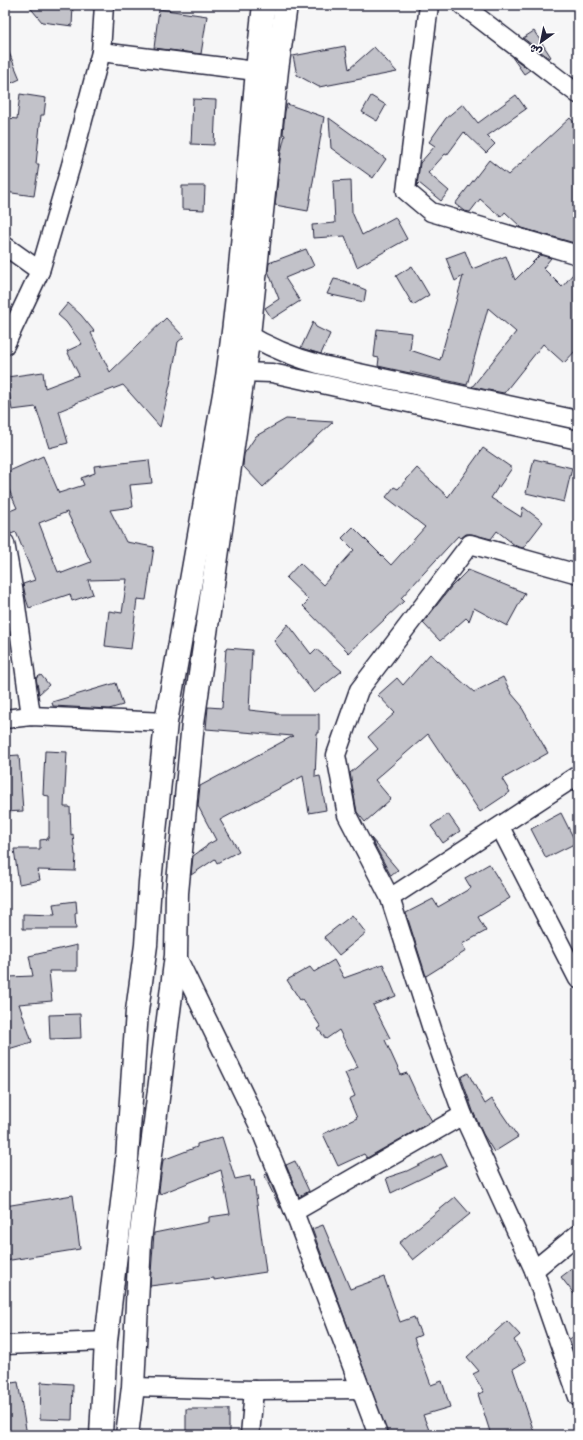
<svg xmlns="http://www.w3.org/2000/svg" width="583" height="1440" font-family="Kalam,'Playpen Sans Arabic',sans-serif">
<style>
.building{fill:#c2c2c9;stroke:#22223b;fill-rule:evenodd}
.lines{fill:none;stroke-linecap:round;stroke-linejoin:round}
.minor-casing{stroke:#22223b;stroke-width:21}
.tertiary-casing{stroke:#22223b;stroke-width:25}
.minor{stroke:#fff;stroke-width:18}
.tertiary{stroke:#fff;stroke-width:22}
</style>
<rect width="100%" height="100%" fill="#f6f6f7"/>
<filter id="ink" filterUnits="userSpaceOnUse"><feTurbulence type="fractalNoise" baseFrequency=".025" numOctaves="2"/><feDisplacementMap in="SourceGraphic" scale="8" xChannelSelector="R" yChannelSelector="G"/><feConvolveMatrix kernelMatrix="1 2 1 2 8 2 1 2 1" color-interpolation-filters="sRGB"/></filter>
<g filter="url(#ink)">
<g class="building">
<polygon points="28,5 73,5 72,26 42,22"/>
<polygon points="159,9 207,16 201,54 154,48"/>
<polygon points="534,31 551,57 549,58 523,38"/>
<polygon points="5,43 20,79 5,86"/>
<polygon points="345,46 349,69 374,47 397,72 319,87 297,75 293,56"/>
<polygon points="512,57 530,70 524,74"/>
<polygon points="20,94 46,98 44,115 41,115 36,164 39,164 34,196 5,192 5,140 8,118 17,119"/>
<polygon points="516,95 526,109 487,136 495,144 486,153 464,132 447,155 445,154 428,173 449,191 441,201 419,183 417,185 420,163 435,146 429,142 446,118 463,104 478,123"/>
<polygon points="371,96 386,105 377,121 362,112"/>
<polygon points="193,99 216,100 214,145 191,144"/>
<polygon points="287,104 324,117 308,211 275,205 281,152 285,135 283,134 285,111"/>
<polygon points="329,118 386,159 373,178 331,148"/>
<polygon points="570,118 578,127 578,244 522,228 505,212 501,217 480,199 470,212 464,211 455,204 489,160 508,175"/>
<polygon points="351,180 352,212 362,235 395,217 407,239 357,267 345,236 313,238 312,225 335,223 333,181"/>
<polygon points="182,186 205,186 204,210 182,209"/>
<polygon points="306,249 314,266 285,278 300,301 272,319 265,308 279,299 268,271 269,263"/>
<polygon points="465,251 472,269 506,256 515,280 540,255 551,258 543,268 562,287 578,268 578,348 564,363 543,344 504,393 472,387 516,332 488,308 467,385 410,372 410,373 378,366 379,358 374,357 377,329 412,333 410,350 440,360 463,276 455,281 446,258"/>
<polygon points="412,266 429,295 413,305 396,276"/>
<polygon points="334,279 344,281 366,290 364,302 327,294"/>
<polygon points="68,303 81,315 94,331 91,333 110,372 166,318 184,337 178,342 170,385 160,427 123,385 76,403 76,404 59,411 68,443 49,448 36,407 12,410 7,377 43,372 45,388 79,375 67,351 82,344 66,322 58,315"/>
<polygon points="313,322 316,327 330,334 321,354 301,348"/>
<polygon points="286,419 333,422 263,487 243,466 244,454 256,436"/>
<polygon points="483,448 512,468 499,487 497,486 498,487 491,498 521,517 523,507 543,522 523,548 516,546 497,531 491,539 472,534 466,534 461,538 458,536 401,598 404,601 349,653 303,606 309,600 286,578 300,563 323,585 354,550 342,538 353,527 391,565 425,527 386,497 394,487 398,489 417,468 448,497"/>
<path d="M43 456 59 493 84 485 81 478 95 473 94 466 149 460 152 483 130 485 133 507 110 510 126 542 154 547 146 600 137 599 131 649 105 646 109 611 122 613 127 579 88 580 93 594 72 601 70 594 29 608 26 599 23 584 35 580 16 532 11 534 5 521V513L17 508 5 481V473ZM67 512 91 562 62 573 61 571 58 572 39 523Z"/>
<polygon points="534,459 572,468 564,502 526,493"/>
<polygon points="468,570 525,593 507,626 474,608 469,621 466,618 440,641 423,623 451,587"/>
<polygon points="288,624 311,654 316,649 342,671 314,693 274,641"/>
<polygon points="226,648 252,650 249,710 276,713 276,714 319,714 319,733 317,733 315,777 320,776 326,810 309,813 303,776 220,820 239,851 217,863 215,859 191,875 193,856 207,846 207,845 216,840 198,806 200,786 293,736 206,729 208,707 222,708"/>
<polygon points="430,654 474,692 503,677 511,693 523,707 522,708 548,753 502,779 510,792 480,812 428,734 375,780 391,799 365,822 357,812 350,773 378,749 368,737 395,713 378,695 397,678 403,685"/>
<polygon points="41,675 49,685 39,694 36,678"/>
<polygon points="116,683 123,705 109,709 53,706 52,702"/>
<polygon points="45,751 67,752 64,807 70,807 71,835 73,834 75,855 76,855 75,871 38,870 40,880 19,884 14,849 40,849 40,840 48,839 48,837 49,837 49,796 43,795"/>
<polygon points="19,755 23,811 5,812 5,756"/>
<polygon points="561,813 576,843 546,858 531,829"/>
<polygon points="448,814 460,831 443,843 431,826"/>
<polygon points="371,838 398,870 391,876"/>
<polygon points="489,864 510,898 478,917 486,931 462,944 466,951 426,976 406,913 433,899 438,907 471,888 465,878"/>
<polygon points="76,901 77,913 75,914 76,929 23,929 23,914 55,915 53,904"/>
<polygon points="352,915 366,933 339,955 324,937"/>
<polygon points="77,945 77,971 49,971 52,1001 19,1004 32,1042 5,1050 5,971 7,971 9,977 33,976 29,956"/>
<polygon points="334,960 344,978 383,964 396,996 373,1005 390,1038 385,1040 401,1075 407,1073 419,1099 432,1121 367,1158 364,1154 338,1166 323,1134 357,1118 349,1099 355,1096 345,1073 358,1067 339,1030 326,1039 318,1029 321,1027 302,999 300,1000 287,980 310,967 314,972"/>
<polygon points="80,1014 81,1038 50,1039 49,1015"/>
<polygon points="468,1073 485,1104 492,1099 518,1137 494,1152 483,1134 473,1111 461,1077"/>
<polygon points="222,1137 235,1179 250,1176 251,1181 254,1180 266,1272 214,1280 214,1278 150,1286 154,1233 209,1222 209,1217 230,1214 221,1170 160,1194 159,1190 163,1160 197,1147 197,1144"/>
<polygon points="441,1154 447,1166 391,1193 386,1178 407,1171"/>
<polygon points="295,1161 309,1191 299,1197 286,1165"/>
<polygon points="267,1174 281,1208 280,1208 264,1175"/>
<polygon points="73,1195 80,1249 5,1261 5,1206"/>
<polygon points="455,1197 470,1214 413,1260 399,1243"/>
<polygon points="323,1225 350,1289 384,1277 400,1322 414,1317 421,1335 414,1338 431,1385 442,1381 450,1407 423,1415 431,1435 388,1435 312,1229"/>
<polygon points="578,1264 578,1299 561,1277"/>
<polygon points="507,1321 520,1335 514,1340 526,1361 513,1369 535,1435 491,1435 478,1394 484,1392 473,1374 479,1371 467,1357"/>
<polygon points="578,1335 578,1365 569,1339"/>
<polygon points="18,1382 27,1435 5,1435 5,1384"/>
<polygon points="41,1382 73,1384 72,1420 40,1419"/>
<rect x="186" y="1409" width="43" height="26"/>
</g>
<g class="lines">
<defs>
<g id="minor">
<polyline points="429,5 406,191 431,212 578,255"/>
<polyline points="462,5 578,94"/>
<polyline points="101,52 256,71"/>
<polyline points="5,246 40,271"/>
<path d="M239 329C265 346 292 357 322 365L578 420"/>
<polyline points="5,345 40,271 71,165 101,52 104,5"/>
<polyline points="231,376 244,372 272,373 578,440"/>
<polyline points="5,543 15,599 31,716"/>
<polyline points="578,574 470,544 359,690 336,755 347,815 390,898 433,1032 463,1115 534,1270 578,1397"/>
<polyline points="5,719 31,716 166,722"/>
<polyline points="500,827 578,979"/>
<polyline points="390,898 578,775"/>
<polyline points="176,955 259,1126 294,1212 378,1435"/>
<polyline points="294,1212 463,1115"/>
<polyline points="534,1270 578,1234"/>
<polyline points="5,1345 106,1341"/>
<polyline points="133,1387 254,1390 361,1389"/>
<polyline points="250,1435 254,1390"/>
</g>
<g id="tertiary">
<path d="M101 1435 106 1341 127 1159 137 1011 146 945 150 882 166 722 227 377C245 254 249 129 264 5"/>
<polyline points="127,1435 133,1387 140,1241 176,955 177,893 193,723 249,335 277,70 286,5"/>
</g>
</defs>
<use href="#minor" class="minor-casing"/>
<use href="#tertiary" class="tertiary-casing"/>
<use href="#minor" class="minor"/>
<use href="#tertiary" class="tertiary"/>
</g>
</g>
<rect width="583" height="1440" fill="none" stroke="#fff" stroke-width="20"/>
<rect x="10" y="10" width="563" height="1420" fill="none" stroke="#22223b" stroke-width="1.5" filter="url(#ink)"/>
<g transform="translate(541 42) rotate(213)" stroke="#ffffff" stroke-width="3" paint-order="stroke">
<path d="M0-3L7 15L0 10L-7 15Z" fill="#22223b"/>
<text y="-6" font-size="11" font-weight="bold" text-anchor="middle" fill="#22223b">ش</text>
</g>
</svg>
